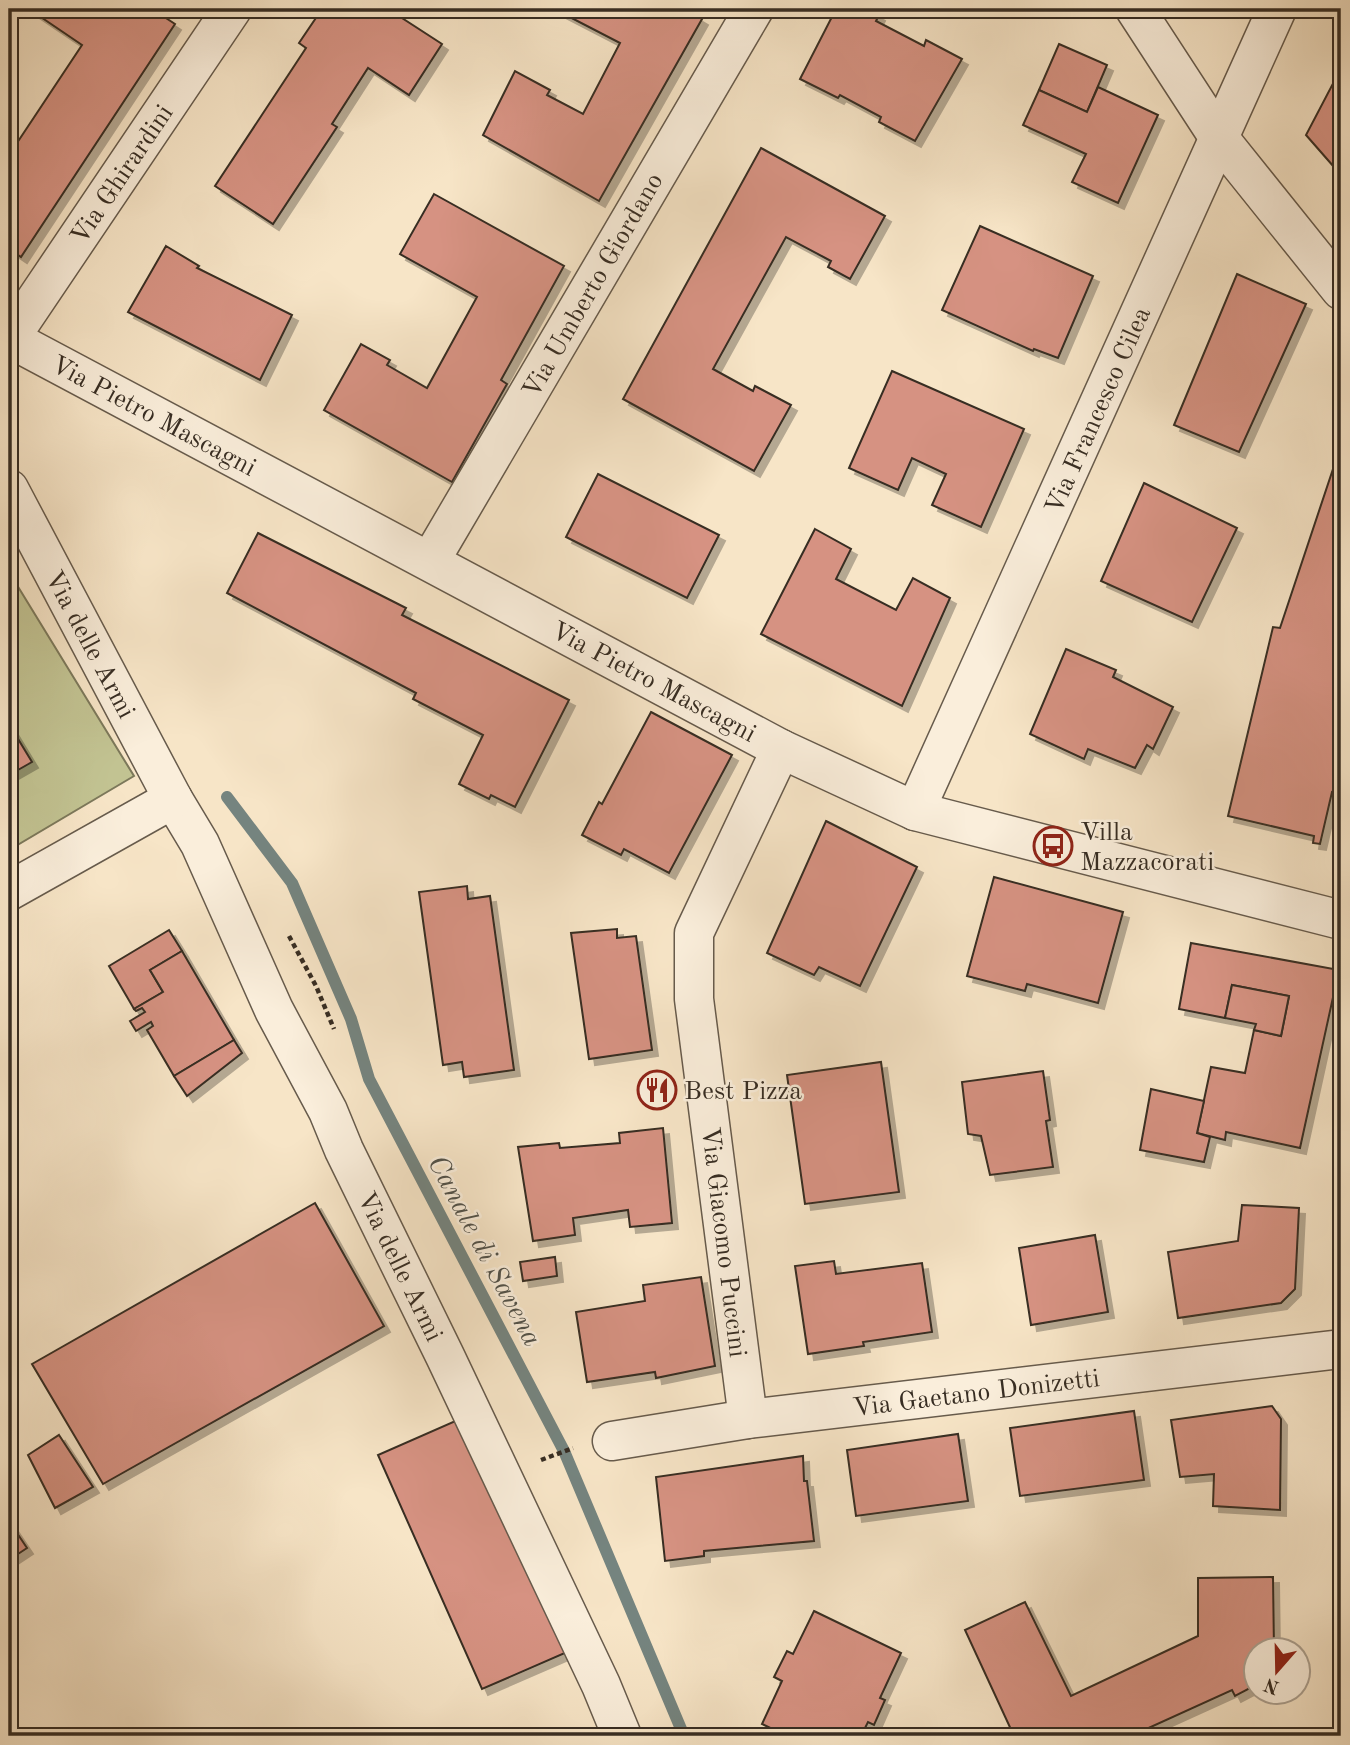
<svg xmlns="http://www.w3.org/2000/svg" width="1350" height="1745" font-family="'Old Standard TT',serif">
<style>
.green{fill:#c2c392;stroke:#7c785a;stroke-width:2}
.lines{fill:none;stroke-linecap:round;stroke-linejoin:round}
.stream{stroke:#75847f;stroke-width:12}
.building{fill:#d69282;stroke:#372d23;stroke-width:2;filter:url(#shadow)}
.minor-casing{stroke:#675b4c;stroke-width:41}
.tertiary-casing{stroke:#675b4c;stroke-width:41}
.path{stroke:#372d23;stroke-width:4.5;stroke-dasharray:5 3.5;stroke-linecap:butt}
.minor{stroke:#faeedb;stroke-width:38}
.tertiary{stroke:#faeedb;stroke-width:38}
.labels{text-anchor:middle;stroke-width:5;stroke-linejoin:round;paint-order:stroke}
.street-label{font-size:26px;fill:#372d23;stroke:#faeedb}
.poi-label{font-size:26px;fill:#372d23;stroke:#faeedb;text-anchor:start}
.water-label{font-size:28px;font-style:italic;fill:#515149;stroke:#faeedb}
</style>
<defs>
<filter id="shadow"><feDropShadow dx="6" dy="6" stdDeviation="0" flood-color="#0004"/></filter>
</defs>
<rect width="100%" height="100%" fill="#f7e5c7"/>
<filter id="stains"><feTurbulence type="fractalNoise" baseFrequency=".00286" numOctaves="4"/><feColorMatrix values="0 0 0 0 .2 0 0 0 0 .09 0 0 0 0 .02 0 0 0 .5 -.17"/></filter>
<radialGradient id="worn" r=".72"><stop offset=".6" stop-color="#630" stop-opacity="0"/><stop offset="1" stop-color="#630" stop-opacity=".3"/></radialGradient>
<polygon class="green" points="9,572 134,776 9,850"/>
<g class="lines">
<polyline class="stream" points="227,797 292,883 351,1019 369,1079 564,1451 684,1736"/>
</g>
<g class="building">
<polygon points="29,9 152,9 175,24 21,257 9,249 9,155 82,45"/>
<polygon points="322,9 388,9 442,44 409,95 368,68 332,124 337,127 273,224 215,186 306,48 299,43"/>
<polygon points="559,9 685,9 702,19 599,201 483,135 515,71 550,90 547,95 583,114 620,43 558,11"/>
<polygon points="836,9 868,9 879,15 876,21 924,46 926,40 962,59 915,141 879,122 881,117 840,95 838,98 800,79"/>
<polygon points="1059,44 1107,65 1087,112 1039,90"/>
<polygon points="1339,72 1341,73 1341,175 1306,135"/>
<polygon points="1098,87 1158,115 1118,203 1072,182 1086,154 1023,125 1039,90 1087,112"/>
<polygon points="761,148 885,216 850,279 828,267 831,261 786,237 713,369 753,391 755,386 791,405 754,471 623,399"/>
<polygon points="434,194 564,266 501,380 507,384 452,482 324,410 361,344 390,360 387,365 427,388 477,297 400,254"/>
<polygon points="980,226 1093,276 1058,358 1034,349 1033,351 942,310"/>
<polygon points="166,246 199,266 197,268 292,315 260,380 128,312"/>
<polygon points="1237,274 1306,304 1239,452 1174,425"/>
<polygon points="892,371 1024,429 981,527 932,505 946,474 912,458 898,490 849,468"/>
<polygon points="1341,445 1341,780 1338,794 1332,792 1320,844 1313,843 1314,836 1228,816 1273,627 1280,628"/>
<polygon points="598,474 719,535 687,598 566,537"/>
<polygon points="1144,483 1237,528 1192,622 1101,581"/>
<polygon points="815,529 851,549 836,579 896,610 913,578 950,598 902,706 761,634"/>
<polygon points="258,533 406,608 402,615 569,700 515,807 491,795 489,799 459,784 483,735 413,699 416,693 227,593"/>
<polygon points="1066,649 1116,670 1113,677 1173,707 1153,749 1147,745 1135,768 1088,749 1084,759 1030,734"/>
<polygon points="651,712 732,755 669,873 624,849 621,855 582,835 599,802 602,804"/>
<polygon points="9,724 32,762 9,775"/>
<polygon points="826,821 917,867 860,986 819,967 814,975 767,953"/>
<polygon points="994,877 1123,912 1098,1003 1027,984 1025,991 967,976"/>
<polygon points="467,886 468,899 490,896 514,1070 464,1077 462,1062 443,1065 419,892"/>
<polygon points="617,929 617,938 636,936 652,1050 589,1059 571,933"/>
<polygon points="169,930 182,951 150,970 163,992 134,1009 109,966"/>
<polygon points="1191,943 1339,970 1300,1148 1226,1132 1225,1140 1197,1133 1211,1067 1245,1073 1254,1030 1281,1036 1289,996 1232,985 1225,1018 1179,1009"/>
<polygon points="182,951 234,1040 174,1076 147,1030 153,1026 151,1022 136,1031 130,1021 145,1012 142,1008 136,1011 134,1009 163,992 150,970"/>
<polygon points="1232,985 1289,996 1281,1036 1254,1030 1256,1024 1225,1018"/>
<polygon points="234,1040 242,1053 187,1096 174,1076"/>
<polygon points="881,1062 899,1192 805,1204 787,1075"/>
<polygon points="1043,1071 1050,1120 1046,1121 1053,1167 990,1175 981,1136 968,1134 962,1082"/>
<polygon points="1151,1089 1204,1101 1197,1133 1210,1137 1204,1162 1140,1150"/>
<polygon points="663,1128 672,1223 630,1227 628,1210 573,1218 575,1235 533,1241 518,1147 559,1143 560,1148 620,1143 619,1133"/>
<polygon points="315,1203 384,1326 103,1484 32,1364"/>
<polygon points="1242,1205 1299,1208 1295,1289 1281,1303 1178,1318 1168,1252 1238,1241"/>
<polygon points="1095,1235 1108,1312 1031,1325 1019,1248"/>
<polygon points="555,1257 557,1276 523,1281 520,1262"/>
<polygon points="834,1261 836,1274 922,1263 932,1332 863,1342 864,1346 808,1354 795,1266"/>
<polygon points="701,1277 715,1366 656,1378 655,1372 587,1382 576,1312 645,1301 643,1285"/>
<polygon points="1272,1406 1281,1419 1280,1510 1213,1506 1214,1474 1180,1477 1171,1420"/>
<polygon points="1134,1411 1144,1480 1020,1496 1010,1428"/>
<polygon points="469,1415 574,1649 482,1689 378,1455"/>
<polygon points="958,1434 968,1501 856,1516 847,1450"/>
<polygon points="59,1435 93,1487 55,1508 28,1455"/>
<polygon points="803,1456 804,1481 807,1481 814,1541 704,1551 704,1556 665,1561 656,1477"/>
<polygon points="9,1521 27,1548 9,1560"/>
<polygon points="1273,1577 1274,1650 1256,1650 1256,1685 1235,1696 1232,1690 1131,1736 1014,1736 965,1630 1025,1602 1071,1696 1198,1636 1198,1578"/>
<polygon points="814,1611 901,1653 880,1698 885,1700 874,1725 868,1722 861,1736 787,1736 762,1724 782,1681 774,1677 787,1651 793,1654"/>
</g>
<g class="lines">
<defs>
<g id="minor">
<polyline points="9,338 781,749 915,811 1341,920"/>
<polyline points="10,338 232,9"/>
<polyline points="9,489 173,799 200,844 274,1010 328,1111 344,1150 445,1356 601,1685 622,1736"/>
<polyline points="430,561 754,9"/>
<polyline points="915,811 1277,9"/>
<polyline points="9,891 173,799"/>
<polyline points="748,1419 694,999 694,933 781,749"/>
<polyline points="612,1441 748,1419 1341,1349"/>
</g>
<polyline id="tertiary" points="1135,9 1219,138 1341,290"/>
</defs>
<use href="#minor" class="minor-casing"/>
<use href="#tertiary" class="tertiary-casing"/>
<g class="path">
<polyline points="289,936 316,986 334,1029"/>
<polyline points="541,1460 573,1448"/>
</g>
<use href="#minor" class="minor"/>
<use href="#tertiary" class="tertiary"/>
</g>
<defs>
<symbol id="bus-ring" viewBox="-11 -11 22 22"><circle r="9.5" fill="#faeedb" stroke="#8f2418" stroke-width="1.5"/><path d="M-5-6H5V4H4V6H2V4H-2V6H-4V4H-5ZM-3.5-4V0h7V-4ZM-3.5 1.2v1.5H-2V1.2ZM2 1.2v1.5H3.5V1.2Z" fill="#8f2418"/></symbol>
<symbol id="restaurant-ring" viewBox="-11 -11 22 22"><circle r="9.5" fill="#faeedb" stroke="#8f2418" stroke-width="1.5"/><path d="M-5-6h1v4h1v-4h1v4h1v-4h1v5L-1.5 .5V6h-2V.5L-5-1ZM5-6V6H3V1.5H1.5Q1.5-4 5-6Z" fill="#8f2418"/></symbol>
</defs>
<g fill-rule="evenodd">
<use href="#bus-ring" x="1031" y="824" width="44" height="44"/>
<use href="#restaurant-ring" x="635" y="1068" width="44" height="44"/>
</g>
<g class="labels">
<g class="street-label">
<text transform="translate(121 174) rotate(-56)" y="9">Via Ghirardini</text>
<text transform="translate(592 285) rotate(-60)" y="9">Via Umberto Giordano</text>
<text transform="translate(1097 410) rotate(-66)" y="9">Via Francesco Cilea</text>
<text transform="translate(154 415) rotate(28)" y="9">Via Pietro Mascagni</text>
<text transform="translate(91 644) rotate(62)" y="9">Via delle Armi</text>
<text transform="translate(654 681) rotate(28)" y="9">Via Pietro Mascagni</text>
<text transform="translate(725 1242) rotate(83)" y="9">Via Giacomo Puccini</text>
<text transform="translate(401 1266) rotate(64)" y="9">Via delle Armi</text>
<text transform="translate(976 1392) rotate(-7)" y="9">Via Gaetano Donizetti</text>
</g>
<g class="poi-label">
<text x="1080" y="840">Villa<tspan x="1080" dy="30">Mazzacorati</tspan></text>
<text x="684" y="1099">Best Pizza</text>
</g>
<g class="water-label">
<text transform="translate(486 1250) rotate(62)" y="10">Canale di Savena</text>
</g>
</g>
<rect width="1350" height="1745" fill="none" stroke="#f7e5c7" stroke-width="35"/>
<rect x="10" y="10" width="1329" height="1724" fill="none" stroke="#372d23" stroke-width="3.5"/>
<rect x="18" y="18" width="1315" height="1710" fill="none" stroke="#372d23" stroke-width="2"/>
<g transform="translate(1277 1671) rotate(200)"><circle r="33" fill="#faeedb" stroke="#aca191" stroke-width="2"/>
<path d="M0-5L12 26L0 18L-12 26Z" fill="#8f2418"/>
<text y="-10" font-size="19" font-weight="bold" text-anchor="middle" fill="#372d23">N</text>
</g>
<rect width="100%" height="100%" filter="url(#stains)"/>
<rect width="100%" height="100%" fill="url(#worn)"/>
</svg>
